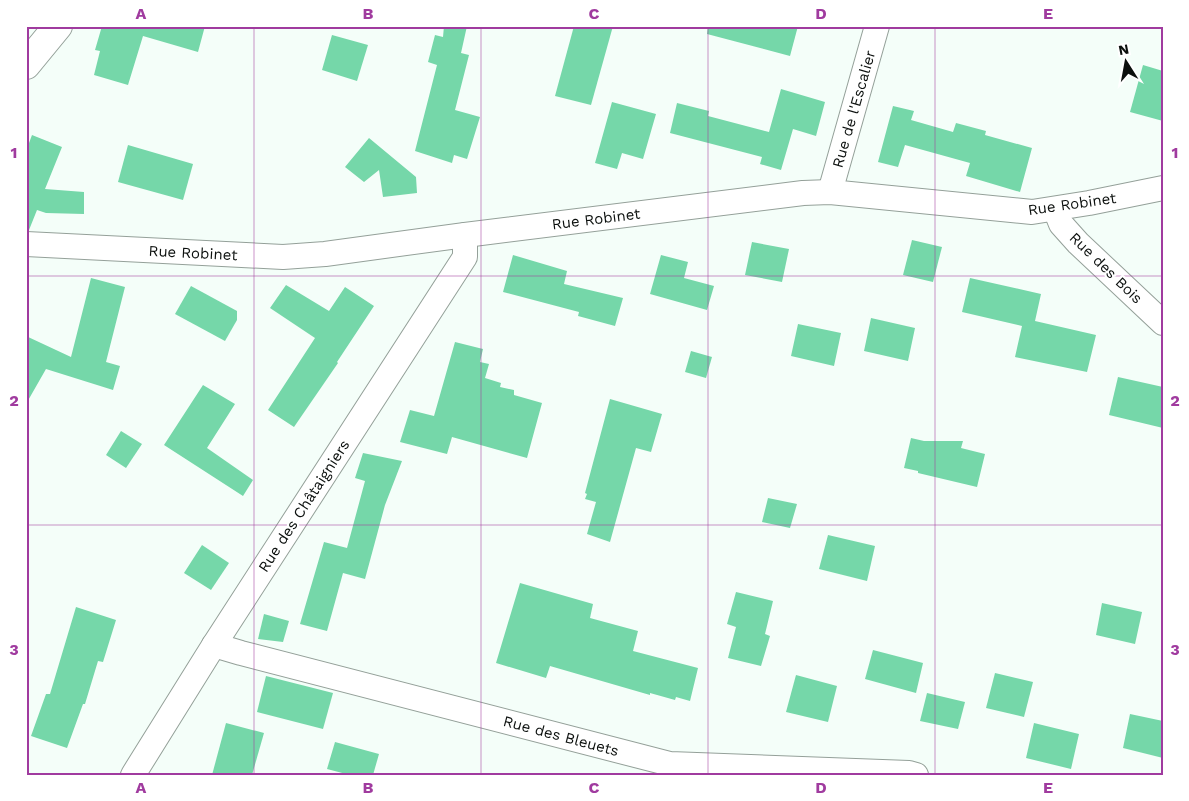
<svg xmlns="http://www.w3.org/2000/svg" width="1189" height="801" font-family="'Work Sans',sans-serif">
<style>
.building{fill:#75d7a9}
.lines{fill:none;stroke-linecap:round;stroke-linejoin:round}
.street-casing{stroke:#94a099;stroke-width:26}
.secondary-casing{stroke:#94a099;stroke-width:30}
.street{stroke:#fff;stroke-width:24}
.secondary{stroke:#fff;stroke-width:28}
.grid{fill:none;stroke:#a03b9f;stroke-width:1;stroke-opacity:0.55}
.labels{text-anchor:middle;stroke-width:4.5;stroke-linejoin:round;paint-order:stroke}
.street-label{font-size:15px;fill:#0c100e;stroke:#fff}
.neatline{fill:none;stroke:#a03b9f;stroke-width:2}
.grid-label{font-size:16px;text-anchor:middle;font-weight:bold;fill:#a03b9f}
</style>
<rect width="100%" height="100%" fill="#f4fef9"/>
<g class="building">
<polygon points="102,26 205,26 198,52 143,36 128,85 94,75 100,51 95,50"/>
<polygon points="444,26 467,26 461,53 469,55 455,110 480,117 467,159 454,155 452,163 415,151 437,65 428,62 435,35 443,37"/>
<polygon points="574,26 613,26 591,105 555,96"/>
<polygon points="708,26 798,26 790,56 707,34"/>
<polygon points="332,35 368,45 357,81 322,70"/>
<polygon points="1143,65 1163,71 1163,121 1130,112"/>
<polygon points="781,89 825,102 816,136 793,129 781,170 760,164 762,157 670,133 677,103 709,111 708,116 769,132"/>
<polygon points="612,102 656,114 643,159 622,153 617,169 595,163"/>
<polygon points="893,106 914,111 911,120 953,132 956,123 986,131 985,135 1032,148 1020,192 966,176 970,163 905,145 898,167 878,162"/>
<polygon points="32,135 62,147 45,189 84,192 84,214 46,213 37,210 29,230 26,230 26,151"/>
<polygon points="369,138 416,177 417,193 383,197 379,170 364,182 345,167"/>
<polygon points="128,145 193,164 183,200 118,182"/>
<polygon points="912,240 942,247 933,282 903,275"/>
<polygon points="752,242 789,249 782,282 745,275"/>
<polygon points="513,255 567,271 564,284 623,298 615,326 578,316 579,312 503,292"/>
<polygon points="661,255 688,262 684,278 714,286 707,310 650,294"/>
<polygon points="91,278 125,287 106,362 120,366 113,390 46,369 26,404 26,336 71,357"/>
<polygon points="970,278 1041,294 1035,321 1096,335 1087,372 1015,357 1022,326 962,312"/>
<polygon points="286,285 329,311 345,287 374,306 337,362 338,363 294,427 268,410 315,338 270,308"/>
<polygon points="191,286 237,311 237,320 225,341 175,314"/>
<polygon points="871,318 915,328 908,361 864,351"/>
<polygon points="798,324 841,333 834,366 791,356"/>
<polygon points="455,342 483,349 480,362 489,364 485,378 501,383 500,387 514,390 514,395 542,403 527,458 452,437 447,454 400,442 410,410 434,416"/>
<polygon points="691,351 712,357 706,378 685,372"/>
<polygon points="1118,377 1163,387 1163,428 1109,415"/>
<polygon points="203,385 235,404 207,448 253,480 243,496 164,445"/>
<polygon points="610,399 662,414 651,452 636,448 610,542 587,534 596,502 585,499 587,494 585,493"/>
<polygon points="121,431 142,444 126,468 106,455"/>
<polygon points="911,438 924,441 963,441 961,448 985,454 977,487 918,473 918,471 904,468"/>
<polygon points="363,453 402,461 385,505 365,579 343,573 327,631 300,624 324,542 347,548 365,481 355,478"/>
<polygon points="768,498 797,504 790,528 762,522"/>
<polygon points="828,535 875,546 867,581 819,569"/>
<polygon points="202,545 229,563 211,590 184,573"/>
<polygon points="520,583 593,604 590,618 638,631 633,651 698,668 690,701 676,697 675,700 650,693 650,695 550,666 546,678 496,663"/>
<polygon points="736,592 773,601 765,634 770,636 761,666 728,658 736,627 727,624"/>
<polygon points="1102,603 1142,612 1135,644 1096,635"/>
<polygon points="76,607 116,620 103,662 98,661 85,704 83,704 67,748 31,736 46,694 50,694"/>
<polygon points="264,614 289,621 283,642 258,639"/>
<polygon points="873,650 923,663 916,693 865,679"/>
<polygon points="995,673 1033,682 1024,717 986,708"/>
<polygon points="796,675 837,686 828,722 786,712"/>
<polygon points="266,676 333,693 323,729 257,712"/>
<polygon points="927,693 965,702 958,729 920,721"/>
<polygon points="1130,714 1163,721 1163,758 1123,748"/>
<polygon points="226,723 264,733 252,775 212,775"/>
<polygon points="1034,723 1079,734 1071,769 1026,758"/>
<polygon points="335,742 379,754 373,775 350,775 327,769"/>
</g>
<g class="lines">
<defs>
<g id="street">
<polyline points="830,192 877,26"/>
<polyline points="1055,209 1061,224 1078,243 1163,323"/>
<polyline points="26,244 283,257 325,254 465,235 803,193 830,192 1032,212 1089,203 1163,188"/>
<polyline points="214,645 241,653 670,764 909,773 916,775"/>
<polyline points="133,775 214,645 465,257 465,235"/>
</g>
<polyline id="secondary" points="26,65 58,26"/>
</defs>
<use href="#street" class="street-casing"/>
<use href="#secondary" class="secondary-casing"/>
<use href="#street" class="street"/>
<use href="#secondary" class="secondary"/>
</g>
<path class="grid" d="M254 26V775M481 26V775M708 26V775M935 26V775M26 276H1163M26 525H1163"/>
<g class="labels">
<g class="street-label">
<text transform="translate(854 109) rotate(-74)" y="5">Rue de l'Escalier</text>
<text transform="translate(1072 204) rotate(-8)" y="5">Rue Robinet</text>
<text transform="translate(596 219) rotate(-7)" y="5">Rue Robinet</text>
<text transform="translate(193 253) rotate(3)" y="5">Rue Robinet</text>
<text transform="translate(1106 268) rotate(44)" y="5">Rue des Bois</text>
<text transform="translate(304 506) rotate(-57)" y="5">Rue des Châtaigniers</text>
<text transform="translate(561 736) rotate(15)" y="5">Rue des Bleuets</text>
</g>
</g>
<rect width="1189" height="801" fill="none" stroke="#ffffff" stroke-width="55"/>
<g transform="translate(1126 62) rotate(349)" stroke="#ffffff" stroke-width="4" paint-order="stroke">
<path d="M0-4L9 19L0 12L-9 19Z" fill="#0c100e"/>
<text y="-8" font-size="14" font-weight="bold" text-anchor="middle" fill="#0c100e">N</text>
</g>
<rect x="28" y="28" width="1134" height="746" class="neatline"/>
<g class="grid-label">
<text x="141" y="19">A</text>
<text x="368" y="19">B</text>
<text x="594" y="19">C</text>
<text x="821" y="19">D</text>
<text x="1048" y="19">E</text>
<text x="14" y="158">1</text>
<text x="1175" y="158">1</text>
<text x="14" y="406">2</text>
<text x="1175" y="406">2</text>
<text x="14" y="655">3</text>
<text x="1175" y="655">3</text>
<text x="141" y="793">A</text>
<text x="368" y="793">B</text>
<text x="594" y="793">C</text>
<text x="821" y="793">D</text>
<text x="1048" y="793">E</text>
</g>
</svg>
